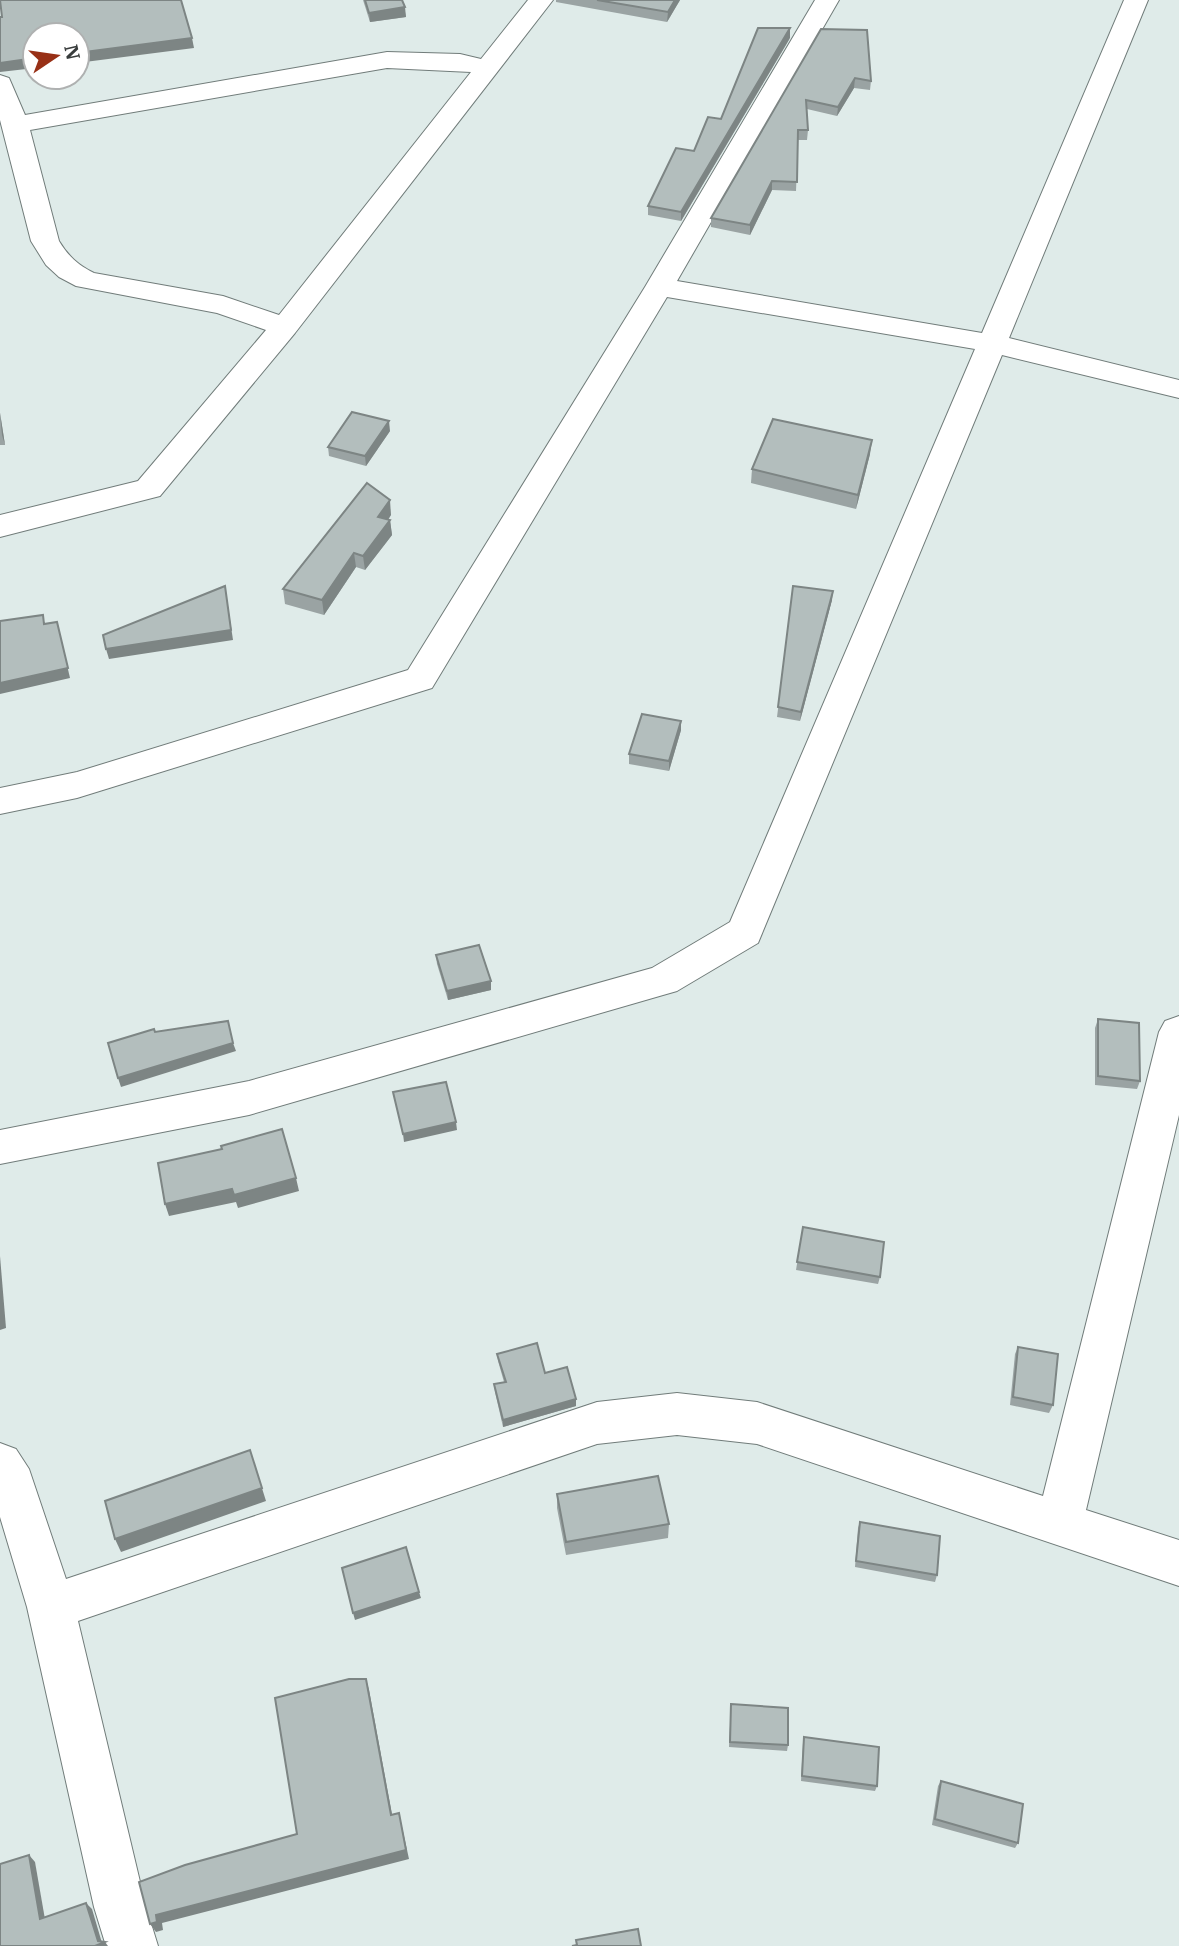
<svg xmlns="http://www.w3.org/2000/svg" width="1179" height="1946" font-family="'IBM Plex Serif',serif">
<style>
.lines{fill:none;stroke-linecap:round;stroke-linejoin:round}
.minor-casing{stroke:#717c7a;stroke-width:2}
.minor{fill:#fff;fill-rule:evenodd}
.wall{fill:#9aa3a3}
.shaded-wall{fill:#7d8584}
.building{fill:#b3bebd;stroke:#7d8584;stroke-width:2}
</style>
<rect width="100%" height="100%" fill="#dfebe9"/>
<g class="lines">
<defs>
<g id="minor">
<path d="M528 0H553L295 333 160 496 0 537V515L138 481 266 330 217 313 76 286 59 277 46 265 31 241 0 120V75L9 78 25 115 387 52 460 54 481 59ZM387 68 471 72 279 315 223 296 94 273C78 265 68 256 59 241L30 130Z"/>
<polygon points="815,0 839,0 677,281 982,333 1124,0 1148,0 1009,338 1179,380 1179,398 1002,355 758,943 677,991 663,995 249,1115 0,1164 0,1130 249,1081 652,968 730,922 975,349 667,297 432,688 77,798 0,814 0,788 77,772 408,670 645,287"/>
<polygon points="1179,1016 1179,1115 1086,1510 1179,1540 1179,1586 757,1444 677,1435 597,1444 78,1621 146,1907 158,1946 106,1946 94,1907 27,1607 0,1517 0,1443 16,1449 29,1469 66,1579 597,1402 677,1393 757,1402 1043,1496 1159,1032 1165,1021"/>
</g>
</defs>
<use href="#minor" class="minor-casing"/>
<use href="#minor" class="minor"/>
</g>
<g class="wall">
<polygon points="363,0 402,0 406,17 370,22"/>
<polygon points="556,0 680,0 667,22 556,2"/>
<polygon points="821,29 871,81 870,90 854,88 837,116 807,109 808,130 807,140 798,140 796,191 772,190 750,235 711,227 711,218"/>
<polygon points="790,38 681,221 648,215 648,206"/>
<polygon points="0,413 5,445 0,445"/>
<polygon points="390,431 366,466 329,456 328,447"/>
<polygon points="870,454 856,509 751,483 752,469"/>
<polygon points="391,515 388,520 390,520 392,535 365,570 356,567 324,615 285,604 283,589"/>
<polygon points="793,586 832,600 800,721 777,717"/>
<polygon points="681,721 681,730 669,771 629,764 629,754"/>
<polygon points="436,955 491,981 491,990 448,1000 437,964"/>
<polygon points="1098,1019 1140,1081 1137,1089 1095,1085 1095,1028"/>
<polygon points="803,1227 880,1277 878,1284 796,1270"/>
<polygon points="1018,1347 1053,1405 1049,1413 1010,1405 1015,1354"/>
<polygon points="497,1354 545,1373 576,1406 503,1427 495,1392 494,1384 504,1382 498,1361"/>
<polygon points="557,1494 669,1524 668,1538 566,1555 557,1508"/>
<polygon points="860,1522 937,1575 935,1582 855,1567 858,1528"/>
<polygon points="731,1704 788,1745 787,1751 729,1747"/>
<polygon points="804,1737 877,1786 875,1791 801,1781 803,1743"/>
<polygon points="941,1781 1018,1843 1015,1848 932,1825 938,1786"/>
</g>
<g class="shaded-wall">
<polygon points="675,0 680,0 667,22 668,12"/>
<polygon points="405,7 406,17 370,22 369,13"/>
<polygon points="790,28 790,38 681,221 681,212"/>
<polygon points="192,38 194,48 77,63 77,53"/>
<polygon points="35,58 35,68 0,72 0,63"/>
<polygon points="855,78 854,88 837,116 838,107"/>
<polygon points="772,181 772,190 750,235 750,225"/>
<polygon points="0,413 5,445 2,435"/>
<polygon points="389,421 390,431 366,466 365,456"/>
<polygon points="872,440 870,454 856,509 858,495"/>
<polygon points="390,500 391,515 380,531 378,517"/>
<polygon points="390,520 392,535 365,570 363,556"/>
<polygon points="354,553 356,567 324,615 322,600"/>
<polygon points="225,586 233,640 109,659 106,649"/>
<polygon points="833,591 832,600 800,721 801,712"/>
<polygon points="57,622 70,678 0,694 0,683"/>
<polygon points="681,721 681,730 669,771 669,761"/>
<polygon points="491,981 491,990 448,1000 447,991"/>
<polygon points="233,1043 236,1051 121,1087 118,1078"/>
<polygon points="456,1122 457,1130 404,1142 403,1134"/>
<polygon points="296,1178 299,1191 238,1208 236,1202 169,1216 165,1204 232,1189"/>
<polygon points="0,1256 6,1328 0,1330"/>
<polygon points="576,1399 576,1406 503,1427 503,1420"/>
<polygon points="250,1450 266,1501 121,1552 115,1539"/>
<polygon points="419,1592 421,1598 355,1620 353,1613"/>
<polygon points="366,1679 369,1690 394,1825 391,1815"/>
<polygon points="399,1813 409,1859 162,1923 163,1930 156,1932 150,1924 156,1915"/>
<polygon points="29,1855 35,1862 46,1925 40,1919"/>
<polygon points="86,1903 92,1909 102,1943 105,1942 108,1946 95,1946 98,1941"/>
</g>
<g class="building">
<polygon points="0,0 181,0 192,38 77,53 77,35 35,35 35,58 0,63 0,17 2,17"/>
<polygon points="365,0 402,0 405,7 369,13"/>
<polygon points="597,0 675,0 668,12"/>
<polygon points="758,28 790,28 681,212 648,206 676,148 694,151 708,117 721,119"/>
<polygon points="821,29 867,30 871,81 855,78 838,107 806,100 808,130 798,130 797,182 772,181 750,225 711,218"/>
<polygon points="352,412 389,421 365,456 328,447"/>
<polygon points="773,419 872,440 858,495 752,469"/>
<polygon points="367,483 390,500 378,517 390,520 363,556 354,553 322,600 283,589"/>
<polygon points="225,586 231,630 106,649 103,635"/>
<polygon points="793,586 833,591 801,712 778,707"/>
<polygon points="43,615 44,624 57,622 68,668 0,683 0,621"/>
<polygon points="642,714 681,721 669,761 629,754"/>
<polygon points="479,945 491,981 447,991 436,955"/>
<polygon points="1098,1019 1139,1023 1140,1081 1098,1076"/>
<polygon points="228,1021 233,1043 118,1078 108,1043 154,1029 155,1032"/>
<polygon points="446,1082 456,1122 403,1134 393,1092"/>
<polygon points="282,1129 296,1178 234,1195 232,1189 165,1204 158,1163 222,1149 221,1146"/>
<polygon points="803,1227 884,1242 880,1277 797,1262"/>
<polygon points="537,1343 545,1373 567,1367 576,1399 503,1420 494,1384 506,1382 497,1354"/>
<polygon points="1018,1347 1058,1354 1053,1405 1013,1397"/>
<polygon points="250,1450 262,1488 115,1539 105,1501"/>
<polygon points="658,1476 669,1524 566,1542 557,1494"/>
<polygon points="860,1522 940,1536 937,1575 856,1561"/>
<polygon points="406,1547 419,1592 353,1613 342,1568"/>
<polygon points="349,1679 366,1679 391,1815 399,1813 406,1850 156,1915 157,1922 150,1924 139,1882 185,1865 297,1834 275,1698"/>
<polygon points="731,1704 788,1708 788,1745 730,1742"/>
<polygon points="804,1737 879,1747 877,1786 802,1776"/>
<polygon points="941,1781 1023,1804 1018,1843 935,1819"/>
<polygon points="29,1855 40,1919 86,1903 98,1941 105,1942 95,1946 0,1946 0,1864"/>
<polygon points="638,1929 641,1946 572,1946 577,1945 576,1940"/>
</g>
<g transform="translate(56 56) rotate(77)"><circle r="33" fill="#ffffff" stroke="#afb1b1" stroke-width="2"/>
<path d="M0-5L12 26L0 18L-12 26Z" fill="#983016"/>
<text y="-10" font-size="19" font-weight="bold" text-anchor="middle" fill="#383c3c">N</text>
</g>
</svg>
